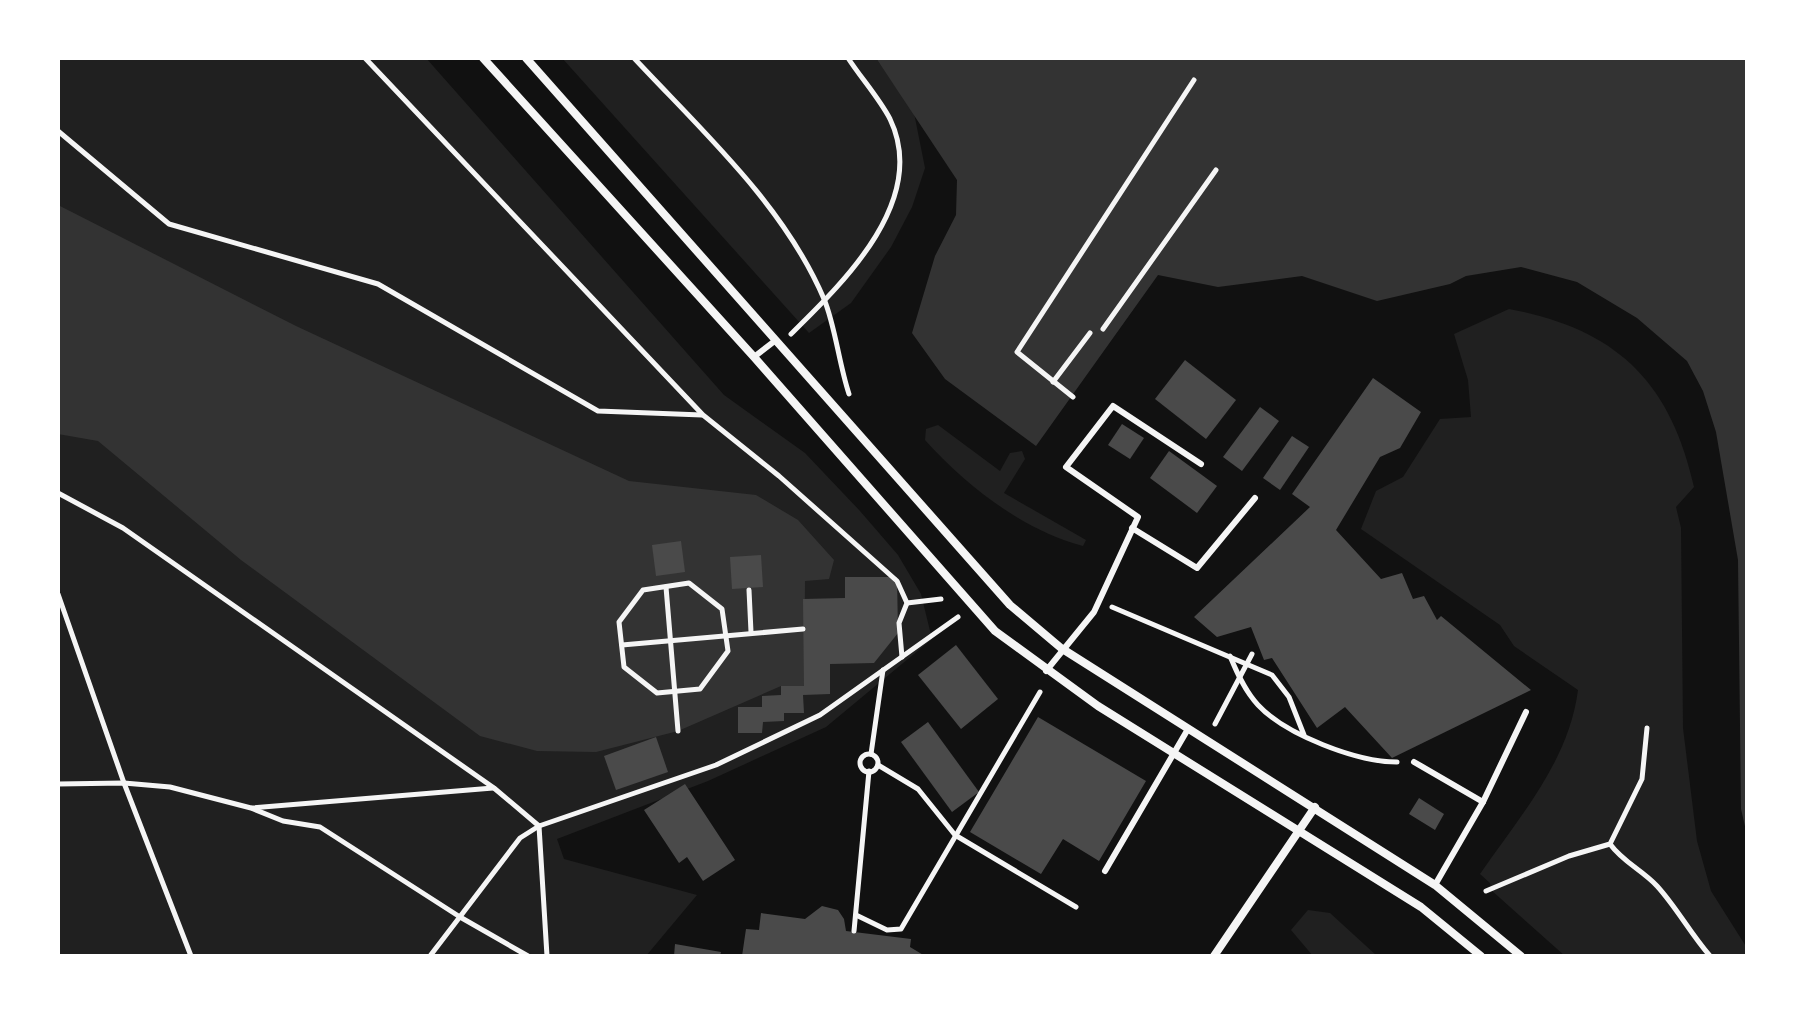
<svg xmlns="http://www.w3.org/2000/svg" width="1805" height="1014" font-family="'Crimson Pro',serif">
<style>
.green{fill:#202020}
.water{fill:#333}
.building{fill:#4a4a4a}
.lines{fill:none;stroke-linecap:round;stroke-linejoin:round}
.path{stroke:#f5f5f5;stroke-width:5}
.service{stroke:#f5f5f5;stroke-width:6}
.minor{stroke:#f5f5f5;stroke-width:8}
</style>
<rect width="100%" height="100%" fill="#111"/>
<g class="green">
<polygon points="58,58 426,58 724,395 805,453 860,511 898,555 921,594 932,639 826,727 708,781 557,839 564,859 697,895 646,956 58,956"/>
<polygon points="562,58 876,58 914,113 925,168 912,207 891,247 851,303 809,333"/>
<path d="M1509 309C1615 329 1670 380 1694 487L1676 507 1681 528 1683 728 1697 841 1711 891 1747 948V956H1565L1491 890 1490 883 1480 874C1520 816 1569 761 1578 690L1514 646 1500 625 1361 529 1376 491 1403 477 1440 419 1471 417 1468 380 1454 334Z"/>
<path d="M938 425 1000 471 1010 453 1022 451 1025 459 1004 493 1086 540 1083 546C1023 530 966 486 925 440L926 429Z"/>
<polygon points="1308,910 1330,913 1377,956 1313,956 1291,930"/>
</g>
<g class="water">
<polygon points="876,58 1747,58 1747,835 1741,809 1738,560 1716,432 1703,391 1687,361 1637,318 1577,282 1521,267 1466,276 1450,284 1377,301 1302,276 1218,287 1158,275 1036,446 945,379 912,333 935,256 956,215 957,180"/>
<polygon points="58,205 296,326 629,481 756,495 798,520 834,560 829,579 805,581 804,686 781,686 678,731 596,752 537,751 480,736 241,560 98,441 58,434"/>
</g>
<g class="building">
<polygon points="1185,360 1236,400 1206,439 1155,399"/>
<polygon points="1373,378 1421,412 1400,448 1380,457 1336,530 1381,579 1402,573 1413,599 1424,596 1437,620 1441,616 1531,690 1392,758 1345,707 1317,728 1272,658 1264,660 1251,627 1217,637 1194,617 1310,507 1292,494"/>
<polygon points="1260,407 1279,421 1242,471 1223,457"/>
<polygon points="1122,424 1144,438 1130,459 1108,445"/>
<polygon points="1292,436 1309,447 1280,490 1263,478"/>
<polygon points="1169,451 1217,486 1197,513 1150,478"/>
<polygon points="681,541 685,572 656,576 652,545"/>
<polygon points="761,555 763,587 732,589 730,557"/>
<polygon points="845,577 897,577 898,633 874,663 830,664 830,694 803,695 804,713 784,713 784,721 763,722 762,733 738,733 738,707 762,707 762,696 781,695 781,686 804,686 803,599 845,598"/>
<polygon points="956,645 998,699 961,729 918,675"/>
<polygon points="1038,717 1146,781 1099,861 1063,839 1041,874 970,832"/>
<polygon points="928,722 979,792 952,812 901,742"/>
<polygon points="656,737 668,772 616,790 604,756"/>
<polygon points="685,784 735,860 703,881 687,857 679,863 644,810"/>
<polygon points="1419,798 1444,814 1435,830 1409,814"/>
<polygon points="822,906 838,910 844,919 846,931 911,939 910,947 925,956 742,956 746,929 759,930 761,913 805,919"/>
<polygon points="675,944 721,952 720,956 674,956"/>
</g>
<g class="lines">
<g class="path">
<polyline points="365,58 703,415 779,476 897,581 907,603 899,623 902,657"/>
<path d="M634 58C702 131 784 205 824 299 835 325 839 364 849 394"/>
<polyline points="58,131 169,224 378,284 598,411 702,415"/>
<polyline points="1103,329 1216,170"/>
<path d="M791 334C844 282 929 200 890 119 879 98 861 78 848 58"/>
<polyline points="1053,382 1090,333"/>
<polyline points="1073,397 1017,352 1194,80"/>
<polyline points="58,493 123,528 494,788 539,826 547,956"/>
<polygon points="689,583 722,609 728,651 700,689 657,693 624,667 619,622 643,590"/>
<polyline points="666,587 678,731"/>
<polyline points="749,590 751,632"/>
<polyline points="58,594 124,783 191,956"/>
<polyline points="907,603 941,599"/>
<polyline points="1112,607 1272,675 1289,697 1304,735"/>
<polyline points="622,645 803,629"/>
<path d="M1230 656C1237 673 1245 691 1258 705 1286 735 1357 762 1397 762"/>
<polyline points="1215,724 1252,654"/>
<polyline points="871,754 883,670"/>
<circle cx="869" cy="763" r="9"/>
<polyline points="878,765 918,789 955,835 1076,907"/>
<polyline points="58,784 124,783 170,787 251,808 283,821 320,827 460,917 528,956"/>
<polyline points="252,808 493,788"/>
<path d="M1610 844C1623 862 1642 870 1657 886 1677 908 1690 933 1710 956"/>
<polyline points="1486,891 1569,856 1610,844 1642,779 1647,728"/>
<polyline points="856,915 887,930 901,929 1040,692"/>
<polyline points="854,931 869,771"/>
<polyline points="430,956 520,838 539,826 716,765 820,715 958,617"/>
</g>
<g class="service">
<polyline points="754,357 776,340"/>
<polyline points="1132,528 1197,568 1255,498"/>
<polyline points="1046,671 1094,612 1138,517 1066,467 1113,406 1201,464"/>
<polyline points="1414,762 1483,802"/>
<polyline points="1105,871 1188,729"/>
<polyline points="1435,885 1483,802 1526,712"/>
</g>
<g class="minor">
<polyline points="483,58 754,357 995,631 1098,706 1421,907 1481,956"/>
<polyline points="526,58 1010,605 1061,648 1435,885 1521,956"/>
<polyline points="1214,956 1315,807"/>
</g>
</g>
<rect width="1805" height="1014" fill="none" stroke="#ffffff" stroke-width="120"/>
</svg>
